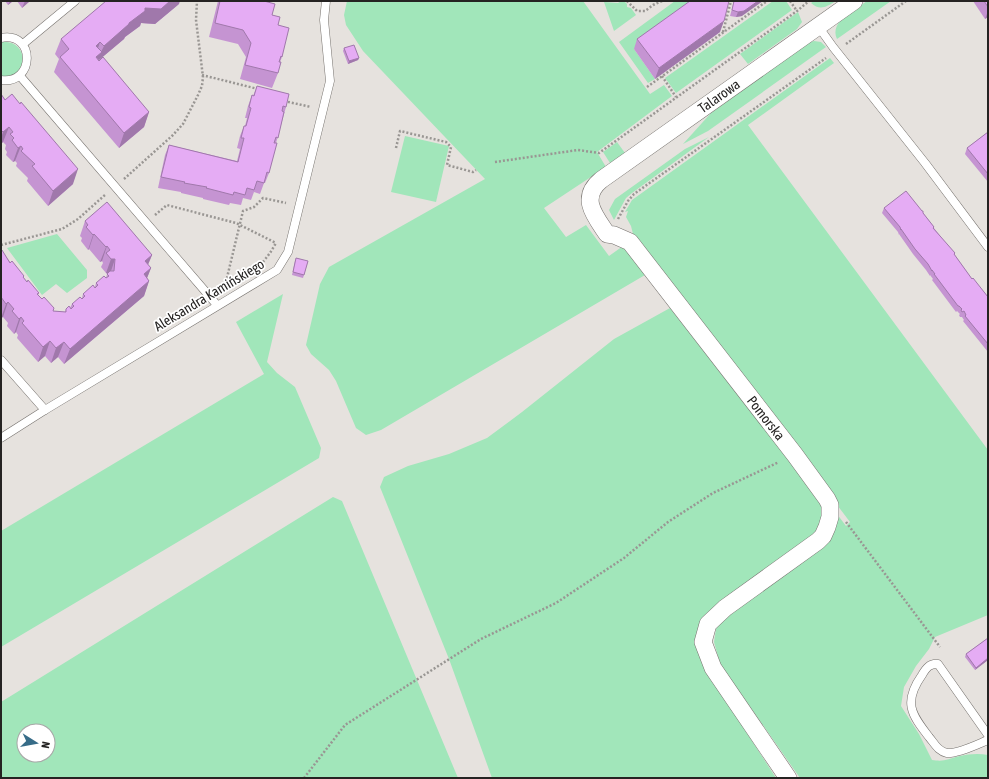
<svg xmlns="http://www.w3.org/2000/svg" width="989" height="779" font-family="'Asap Condensed',sans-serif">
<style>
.green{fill:#a1e6ba;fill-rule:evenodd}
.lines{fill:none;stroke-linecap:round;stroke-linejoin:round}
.lane-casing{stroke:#76726e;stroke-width:9}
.street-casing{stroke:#76726e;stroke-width:18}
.path{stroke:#999693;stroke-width:2.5;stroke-dasharray:2 2;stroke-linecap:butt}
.lane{stroke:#fff;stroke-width:8}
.street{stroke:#fff;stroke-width:17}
.wall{fill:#c594d2}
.shaded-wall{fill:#a078ab}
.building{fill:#e5acf4;stroke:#a078ab}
.labels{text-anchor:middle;stroke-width:3.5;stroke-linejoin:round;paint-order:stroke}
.street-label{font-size:14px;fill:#252322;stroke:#fff}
</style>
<rect width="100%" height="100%" fill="#e6e2de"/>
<g class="green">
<polygon points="347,1 583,1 650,94 664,85 672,96 597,152 606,167 544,208 566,237 586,225 609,256 623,246 645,275 381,430 366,435 356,428 336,381 329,370 311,354 306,345 320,284 329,267 485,179 363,51 346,25 344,15"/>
<polygon points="621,1 625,2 627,4 627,7 631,8 636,15 614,31 604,2 618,3"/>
<polygon points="675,1 694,1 634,49 655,79 648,83 619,42"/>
<polygon points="773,1 786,1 792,10 676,93 665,78"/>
<path d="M814 1H836C826 7 820 11 811 3Z"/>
<path d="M867 1H891L837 39C829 21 855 10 867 1Z"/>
<polygon points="798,12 802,22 797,29 748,64 740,54"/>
<polygon points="814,41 821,42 826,47 708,131 683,144 711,113 808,43"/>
<path d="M1 42C29 39 31 78 1 77Z"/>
<path d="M830 58 834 63 748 125 988 450V615L935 637 929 649 916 666 904 687 901 706 919 734 932 760C945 762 947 759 960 756 968 754 979 753 988 755V778H800L720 664 714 642 716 629 727 614 814 552 834 510 846 526 850 522 696 319 633 234 631 226 626 217 628 211 625 212 632 200Z"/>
<polygon points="405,136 449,146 436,202 391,192"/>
<polygon points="709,137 632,193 626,198 614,220 609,210 615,199 685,149"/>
<polygon points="617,142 625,153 610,163 603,152"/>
<polygon points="57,234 87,270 87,278 67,293 56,284 42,295 7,248"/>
<polygon points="283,294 267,362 277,373 295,387 321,448 319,458 1,647 1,531 264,374 236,322"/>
<polygon points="670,308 823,504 822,529 701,621 707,671 776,778 492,778 449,659 380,487 384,477 408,466 449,454 487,438 522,412 614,339"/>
<path d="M333 497 342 501 458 778H1V702ZM24 731H48V755H24Z"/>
</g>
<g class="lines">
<defs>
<g id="lane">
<polyline points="818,26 833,47 925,163 988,247"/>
<path d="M1 38C36 31 35 85 1 80"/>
<polyline points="23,44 75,1"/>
<polyline points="20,76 217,305"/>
<polyline points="1,360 45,410"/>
<polyline points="1,438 45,410 277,270 288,252 330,81 324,20 326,1"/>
<path d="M988 735 938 664C930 663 926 668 922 675 903 702 911 714 929 737 935 744 938 751 947 753 958 754 978 744 988 740"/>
</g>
<path id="street" d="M788 778 713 668 703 642 708 624 725 608 818 541 823 536 827 527 830 517V505L827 499 795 455 630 242 614 235 607 234C595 216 579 198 601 180L854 1"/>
</defs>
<use href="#lane" class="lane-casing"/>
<use href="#street" class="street-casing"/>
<g class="path">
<polyline points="627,1 637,11 645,11 653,5 662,1"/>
<polyline points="790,1 797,11"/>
<polyline points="723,32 731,1"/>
<polyline points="846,44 906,1"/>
<polyline points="202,75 258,89"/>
<polyline points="662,76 676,97"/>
<polyline points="647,87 767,1"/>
<polyline points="284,101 311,107"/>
<polyline points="396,148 400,131 446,142 451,147 447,165 473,172 476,170"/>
<polyline points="495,162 578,150 599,153 797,11 809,1"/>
<polyline points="124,179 173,135 183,124 198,95 202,86 203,77 196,20 197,1"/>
<polyline points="155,215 167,205 236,223 276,243"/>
<polyline points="618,219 628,201 634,194 826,58"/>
<polyline points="1,245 62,229 78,219 106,194"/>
<polyline points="263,262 270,253 276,243"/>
<polyline points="225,286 243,211 254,207 263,198 286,203"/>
<polyline points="846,522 940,647"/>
<polyline points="304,778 345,725 481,639 556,603 624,558 668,522 713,493 779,462"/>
</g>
<use href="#lane" class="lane"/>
<use href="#street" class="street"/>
</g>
<g class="wall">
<polygon points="5,1 13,1 8,5"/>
<polygon points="17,1 30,1 22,8"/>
<polygon points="218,1 264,1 278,25 282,57 280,62 278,73 272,88 240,79 246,57 238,44 209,37"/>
<polygon points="734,1 742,16 736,17 730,16"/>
<polygon points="973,1 988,1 988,17 985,19"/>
<polygon points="179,4 155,24 141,23 140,26 125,37 124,39 99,60 149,112 144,127 119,148 54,72 59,59 55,54 61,39"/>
<polygon points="720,32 655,79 634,49 637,39"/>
<polygon points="344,48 359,58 358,60 348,64 343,51"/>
<polygon points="257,86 286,107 276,143 269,173 265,183 264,183 260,194 254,192 251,200 243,198 241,205 230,203 229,205 203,199 203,198 181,193 181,192 158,188 165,155 169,145 237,161 240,149 237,148 240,136 244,126 245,126 247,118 245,118 248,106 252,95 253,96"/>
<polygon points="1,94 73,184 48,206 27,181 28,178 16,166 17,163 15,161 13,162 6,155 7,152 5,149 6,145 3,142 1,144"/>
<polygon points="988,132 988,182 965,154 967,148"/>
<polygon points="884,208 923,213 934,227 934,228 954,254 972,279 988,297 988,352 963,321 964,320 962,317 960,317 959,315 960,314 957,311 956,312 932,280 933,279 930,275 930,276 926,270 913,254 899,234 899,235 898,232 882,213"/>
<polygon points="85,221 152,255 148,265 151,268 147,278 149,281 144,296 64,364 58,357 51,363 45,356 38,362 17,338 18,335 16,332 14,334 7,326 8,323 3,317 1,318 1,251 27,282 39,293 38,295 53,311 65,312 66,309 70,308 72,304 82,298 83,294 95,287 96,283 106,278 107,274 106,273 101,267 103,263 102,261 100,262 89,249 88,250 81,241 82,238 80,236"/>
<polygon points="295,261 308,261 303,278 292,275"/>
<polygon points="988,638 988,660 975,670 965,657 966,654"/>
</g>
<g class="shaded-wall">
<polygon points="10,1 13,1 8,5"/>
<polygon points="25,1 30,1 22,8"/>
<polygon points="170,1 180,1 179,4 155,24 141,23 140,26 125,37 124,39 99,60 96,57 101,52 104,46 145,8"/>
<polygon points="758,1 763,1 742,16 736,17 738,12"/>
<polygon points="988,11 988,17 985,19"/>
<polygon points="724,21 720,32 655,79 659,68"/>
<polygon points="100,42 95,57 96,46"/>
<polygon points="359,58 358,60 348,64 349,61"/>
<polygon points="149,112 144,127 119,148 124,133"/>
<polygon points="9,127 3,142 1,144 1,138 3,132"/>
<polygon points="21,146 15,161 13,162 18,148"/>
<polygon points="78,169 73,184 48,206 53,191"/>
<polygon points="94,234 89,249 88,250 93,235"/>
<polygon points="107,246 102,261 100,262 106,247"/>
<polygon points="152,255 146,269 145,261"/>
<polygon points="111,259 115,259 110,274 106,273"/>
<polygon points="151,268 145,283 144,274"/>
<polygon points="149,281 144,296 64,364 70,349"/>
<polygon points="8,302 3,317 1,318 6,304"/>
<polygon points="21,317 16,332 14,334 19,319"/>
<polygon points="50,341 45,356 38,362 43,347"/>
<polygon points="64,342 58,357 51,363 56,348"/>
<polygon points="988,658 988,660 975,670 976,668"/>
</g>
<g class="building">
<polygon points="106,1 170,1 161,9 145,8 145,11 129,23 129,24 104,46 100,42 96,46 102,52 96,57 99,61 103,57 149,112 124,133 60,57 69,49 61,39"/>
<polygon points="220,1 264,1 275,4 272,15 280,17 278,25 289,28 282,57 281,56 279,62 281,62 278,73 245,65 251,43 243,30 215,23"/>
<polygon points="690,1 729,1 724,21 659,68 637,39"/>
<polygon points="734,1 758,1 744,11 738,12 732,10"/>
<polygon points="984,1 988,1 988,7"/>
<polygon points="354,45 359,58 349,61 344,48"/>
<polygon points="257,86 289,94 286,107 283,106 282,111 284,112 278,138 276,137 274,143 277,143 269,173 267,172 264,183 257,181 254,190 247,188 245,195 234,192 233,195 206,188 207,187 184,183 185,182 161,177 169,145 238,162 244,138 241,138 244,126 246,126 251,108 249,107 252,95 254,96"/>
<polygon points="1,94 5,100 12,94 20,104 21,102 78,169 53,191 32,166 35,164 21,151 23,149 21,146 18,148 12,140 14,138 10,134 13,132 9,127 3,132 1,130"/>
<polygon points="988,132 988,174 967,148"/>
<polygon points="906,191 922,211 923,211 923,213 934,227 933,228 955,253 954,254 972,279 973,278 988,297 988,344 965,316 966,315 964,311 962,312 961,310 962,309 959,306 958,306 934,274 935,274 932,270 932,271 928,264 915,249 901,229 901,230 900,227 884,208"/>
<polygon points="107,202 152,255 145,261 151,268 144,274 149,281 70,349 64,342 56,348 50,341 43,347 22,323 24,321 21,317 19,319 12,311 14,309 8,302 6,304 1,297 1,251 2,250 10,263 12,261 24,276 23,277 27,282 28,280 39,293 37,294 42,299 44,297 54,308 53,311 66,312 66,309 69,306 71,309 74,306 72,304 80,297 82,299 85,296 83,294 93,285 95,288 98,285 96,283 104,276 106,278 109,276 107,274 110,271 114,271 115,259 111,259 106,253 110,250 107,246 106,247 94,234 93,235 86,227 88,225 85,221"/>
<polygon points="296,258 308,261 304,275 293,272"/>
<polygon points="988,638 988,658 976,668 966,654"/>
</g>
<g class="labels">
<g class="street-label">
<text transform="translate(719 96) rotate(-35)" y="5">Talarowa</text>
<text transform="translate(209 295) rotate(-31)" y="5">Aleksandra Kamińskiego</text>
<text transform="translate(766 418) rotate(52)" y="5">Pomorska</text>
</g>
</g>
<rect width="989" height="779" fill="none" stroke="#252322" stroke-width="4"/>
<g transform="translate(36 743) rotate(101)"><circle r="19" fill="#ffffff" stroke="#a8a7a7"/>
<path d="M0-3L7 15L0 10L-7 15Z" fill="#376c88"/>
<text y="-6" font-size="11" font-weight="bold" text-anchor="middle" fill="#252322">N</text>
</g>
</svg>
